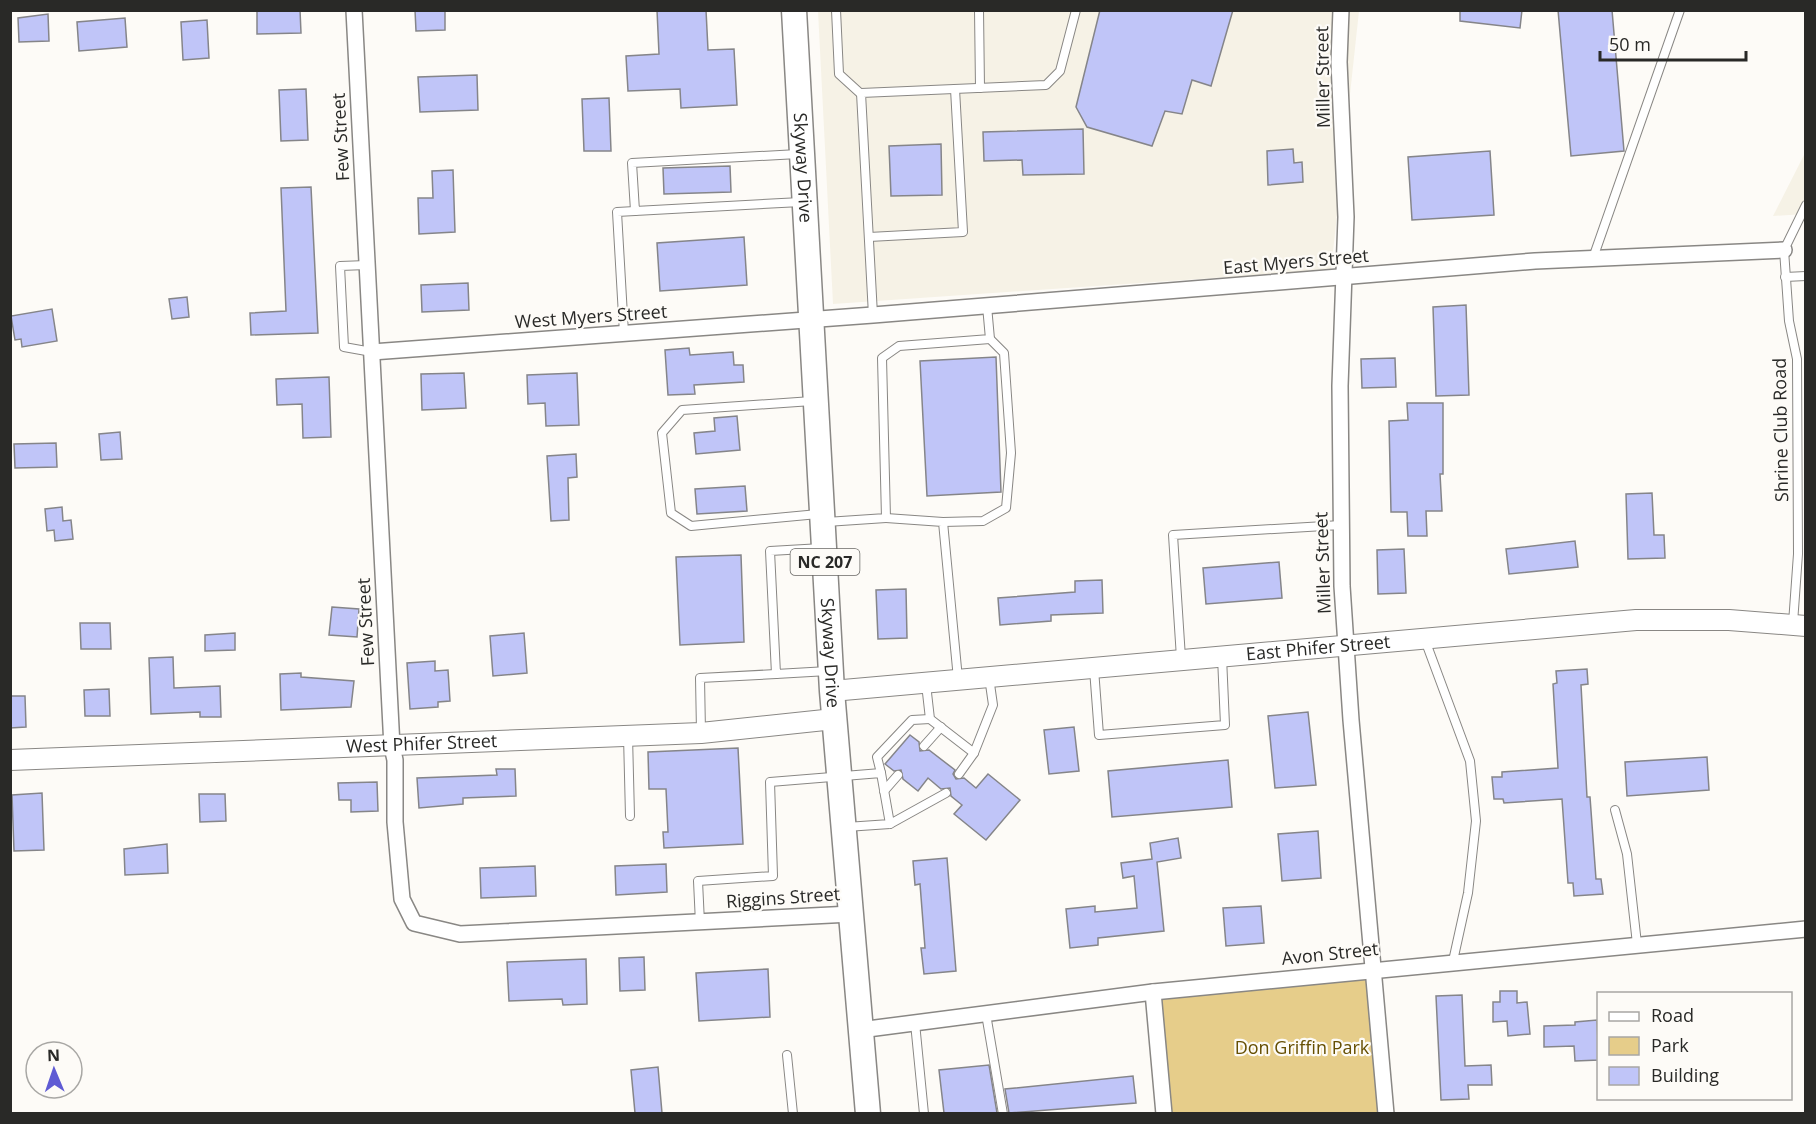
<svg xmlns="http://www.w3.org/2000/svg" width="1816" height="1124" font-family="'Open Sans',sans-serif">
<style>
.built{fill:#f6f2e6}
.green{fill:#e6cd8a}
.building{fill:#c0c5f8;stroke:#858589;stroke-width:1.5}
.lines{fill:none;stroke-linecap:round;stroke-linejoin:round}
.service-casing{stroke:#898784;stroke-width:10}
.minor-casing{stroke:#898784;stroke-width:18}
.tertiary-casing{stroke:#898784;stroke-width:22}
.primary-casing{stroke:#898784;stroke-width:27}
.service{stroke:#fff;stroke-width:8}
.minor{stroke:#fff;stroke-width:15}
.tertiary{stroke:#fff;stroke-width:20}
.primary{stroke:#fff;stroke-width:24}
.labels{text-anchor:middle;stroke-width:4.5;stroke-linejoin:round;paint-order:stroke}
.shield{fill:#fdfbf7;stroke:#696865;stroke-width:1.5}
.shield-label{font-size:16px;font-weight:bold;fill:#292927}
.street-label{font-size:18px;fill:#292927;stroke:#fdfbf7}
.park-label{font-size:18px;fill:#664f02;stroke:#fdfbf7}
</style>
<rect width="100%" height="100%" fill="#fdfbf7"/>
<g class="built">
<polygon points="818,11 1359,11 1331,270 833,304"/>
<polygon points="1805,153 1805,214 1773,216"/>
</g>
<polygon class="green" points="1367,975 1381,1113 1171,1113 1161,996"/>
<g class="building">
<polygon points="257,10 300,10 301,33 257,34"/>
<polygon points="415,10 445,10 445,30 416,31"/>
<polygon points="657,10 706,10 708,50 734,49 737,105 681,108 680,89 628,91 626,56 659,54"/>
<polygon points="1100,10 1233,10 1211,86 1192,80 1182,114 1165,111 1152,146 1087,127 1076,107"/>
<polygon points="1460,10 1522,10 1520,28 1460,21"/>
<polygon points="1558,10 1612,10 1624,151 1571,156"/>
<polygon points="48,14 49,41 19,42 18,18"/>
<polygon points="125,18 127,47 79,51 77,22"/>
<polygon points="207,20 209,58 183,60 181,22"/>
<polygon points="477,75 478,110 420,112 418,77"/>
<polygon points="306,89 308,140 281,141 279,90"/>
<polygon points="609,98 611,151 584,151 582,99"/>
<polygon points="1083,129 1084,174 1023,175 1022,160 984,161 983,132"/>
<polygon points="941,144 942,195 891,196 889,146"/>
<polygon points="1293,149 1294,163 1302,162 1303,182 1268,185 1267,151"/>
<polygon points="1490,151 1494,215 1412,220 1408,157"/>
<polygon points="730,166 731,192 664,194 663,168"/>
<polygon points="453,170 455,232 419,234 418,198 433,198 432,171"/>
<polygon points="311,187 318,333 251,335 250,313 286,311 281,188"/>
<polygon points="744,237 747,285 660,291 657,243"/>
<polygon points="468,283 469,310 422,312 421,285"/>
<polygon points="187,297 189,317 172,319 169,299"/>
<polygon points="1466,305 1469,395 1436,396 1433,307"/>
<polygon points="52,309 57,341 22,347 21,339 15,340 11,316"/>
<polygon points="689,348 690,355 733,352 734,365 743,365 744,382 694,385 695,394 668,395 665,350"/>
<polygon points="996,357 1001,492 927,496 920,361"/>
<polygon points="1395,358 1396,387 1362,388 1361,359"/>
<polygon points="464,373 466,408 422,410 421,374"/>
<polygon points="577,373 579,425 546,426 545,403 528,404 527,375"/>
<polygon points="329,377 331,437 303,438 302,404 277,405 276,379"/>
<polygon points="1407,403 1443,403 1443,474 1440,474 1442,511 1426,511 1427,536 1408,536 1407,512 1391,512 1389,421 1408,420"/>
<polygon points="737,416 740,450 696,454 694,433 715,431 714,418"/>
<polygon points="120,432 122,459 101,460 99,434"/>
<polygon points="56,443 57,467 15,468 14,444"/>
<polygon points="576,454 577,477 568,478 569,520 551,521 547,456"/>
<polygon points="745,486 747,511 697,514 695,489"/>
<polygon points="1652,493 1654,535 1664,535 1665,558 1628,559 1626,494"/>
<polygon points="62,507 63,521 71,520 73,539 55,541 54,530 47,531 45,509"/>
<polygon points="1575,541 1578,567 1509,574 1506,549"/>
<polygon points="1404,549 1406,593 1378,594 1377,550"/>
<polygon points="741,555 744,642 680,645 676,557"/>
<polygon points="1279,562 1282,598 1206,604 1203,568"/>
<polygon points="1102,580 1103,613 1051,615 1051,621 1000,625 998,598 1075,592 1075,581"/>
<polygon points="906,589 907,638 878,639 876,590"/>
<polygon points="332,607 359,609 357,637 329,635"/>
<polygon points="80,623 110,623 111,649 81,649"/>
<polygon points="235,633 235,650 205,651 205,635"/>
<polygon points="524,633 527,673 493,676 490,636"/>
<polygon points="173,657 174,688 220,686 221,717 200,717 200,712 151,714 149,658"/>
<polygon points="435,661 435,671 448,670 450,701 438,702 438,707 410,709 407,663"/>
<polygon points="1587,669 1588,684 1581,685 1587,797 1590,797 1596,879 1601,879 1603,894 1574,896 1573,883 1568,883 1562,799 1504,803 1503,799 1494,799 1492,777 1502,777 1502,772 1558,768 1553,684 1557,683 1556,671"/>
<polygon points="301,673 301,677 354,681 351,707 281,710 280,674"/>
<polygon points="109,689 110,716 85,716 84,690"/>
<polygon points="10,696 25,696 26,727 10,728"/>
<polygon points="1308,712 1316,785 1275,788 1268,716"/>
<polygon points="1074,727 1079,771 1049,774 1044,730"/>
<polygon points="910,735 919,742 920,751 929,750 955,770 953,774 956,779 964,778 976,788 988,774 1020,800 986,840 954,814 962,805 951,796 950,788 941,789 928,778 918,791 903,779 901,770 894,771 885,764"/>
<polygon points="738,748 743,844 664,848 663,832 668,832 666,789 649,789 648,752"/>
<polygon points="1707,757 1709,790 1627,796 1625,762"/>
<polygon points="1228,760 1232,807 1112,817 1108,771"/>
<polygon points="496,769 515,769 516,796 463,798 463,804 419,808 417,778 497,775"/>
<polygon points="377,782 378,811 351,812 351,800 339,800 338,783"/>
<polygon points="42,793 44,850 14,851 12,795"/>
<polygon points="199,794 225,794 226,821 200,822"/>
<polygon points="1318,831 1321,878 1282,881 1278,834"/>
<polygon points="1178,838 1181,858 1157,862 1164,931 1098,938 1098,945 1070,948 1066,909 1095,906 1095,912 1137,908 1134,876 1123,878 1121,863 1152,859 1150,843"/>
<polygon points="167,844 168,873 125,875 124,849"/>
<polygon points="947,858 956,971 924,974 921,948 925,948 920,884 915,885 913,861"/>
<polygon points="666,864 667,892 616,895 615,866"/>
<polygon points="535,866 536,896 481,898 480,868"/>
<polygon points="1261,906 1264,943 1226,946 1223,908"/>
<polygon points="644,957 645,990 620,991 619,958"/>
<polygon points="586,959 587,1004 563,1005 562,999 509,1001 507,962"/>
<polygon points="768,969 770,1017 699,1021 696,973"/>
<polygon points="1500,991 1517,991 1517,1003 1527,1002 1530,1034 1508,1036 1507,1021 1493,1022 1493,1002 1500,1002"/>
<polygon points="1462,995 1465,1066 1491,1065 1492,1085 1468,1085 1469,1099 1441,1100 1436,996"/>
<polygon points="1597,1020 1599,1060 1575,1061 1574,1046 1544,1047 1544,1026 1575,1025 1575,1022"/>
<polygon points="989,1065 997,1113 944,1113 939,1070"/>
<polygon points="658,1067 662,1113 635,1113 631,1070"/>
<polygon points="1133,1076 1136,1103 1009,1113 1005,1089"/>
</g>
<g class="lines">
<defs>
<g id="service">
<polyline points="836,10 839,74 861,94"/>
<polyline points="979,10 980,88"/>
<polyline points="798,154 632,163 635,211 801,202"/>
<polyline points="869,237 963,232 955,89"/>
<polyline points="1593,258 1680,10"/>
<polyline points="367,265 340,266 344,347 372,352"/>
<polyline points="1785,277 1806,276"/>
<polyline points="873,315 861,93 1046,85 1060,71 1076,10"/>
<polyline points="624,333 617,212 635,211"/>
<polyline points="812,401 682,410 662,433 671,513 691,526 818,514"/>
<polyline points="886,518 943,522 958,679"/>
<polyline points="826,522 886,518 882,358 899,346 990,339 987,306"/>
<polyline points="943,522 983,521 1006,508 1011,453 1004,353 990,339"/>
<polyline points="822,548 770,551 776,674 828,671"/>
<polyline points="1793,623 1798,554 1797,359 1789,321 1784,250 1806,205"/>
<polyline points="1425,640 1470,761 1476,821 1468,893 1453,961"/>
<polyline points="1181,658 1173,535 1341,525"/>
<polyline points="1094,669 1099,735 1225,725 1222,657"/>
<polyline points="926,684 930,719 974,753 993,705 989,677"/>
<polyline points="701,732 700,678 776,674"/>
<polyline points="628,736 630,816"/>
<polyline points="924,746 941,727"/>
<polyline points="881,773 877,757 912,720 930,719"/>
<polyline points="959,774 974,753"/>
<polyline points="884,791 898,775"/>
<polyline points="1615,810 1627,854 1637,944"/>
<polyline points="890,824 946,793"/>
<polyline points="700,923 698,881 773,876 770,782 881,773 890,824 846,827"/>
<polyline points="986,1014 1003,1114"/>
<polyline points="915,1023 924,1114"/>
<polyline points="787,1055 793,1114"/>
</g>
<g id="minor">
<polyline points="354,10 392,747 395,760 395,822 402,899 414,923 460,934 851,914"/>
<polyline points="1341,10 1339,62 1346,217 1340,386 1342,586 1351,720 1386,1114"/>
<polyline points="372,352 873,315 1535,261 1784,250"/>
<polyline points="1153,992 1164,1114"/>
<polyline points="860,1030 1153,992 1806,929"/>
</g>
<g id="tertiary">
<path id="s1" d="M832 691 1636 620H1729L1806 626"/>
<path id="s2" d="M10 760 701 733 834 719"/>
</g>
<g id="primary">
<path id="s3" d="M794 10 832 691 868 1114"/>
</g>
</defs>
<use href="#service" class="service-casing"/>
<use href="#minor" class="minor-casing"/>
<use href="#tertiary" class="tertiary-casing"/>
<use href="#primary" class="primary-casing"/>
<use href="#service" class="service"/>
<use href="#minor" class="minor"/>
<use href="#tertiary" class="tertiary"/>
<use href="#primary" class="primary"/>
</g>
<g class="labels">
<rect class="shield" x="790.5" y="549" width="69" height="26" rx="4.5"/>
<g class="shield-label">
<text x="825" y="568">NC 207</text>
</g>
<g class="street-label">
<text transform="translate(1323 77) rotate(-91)" y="6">Miller Street</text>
<text transform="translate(341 137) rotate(-93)" y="6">Few Street</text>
<text dy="6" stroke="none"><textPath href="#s3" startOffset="158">Skyway Drive</textPath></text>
<text transform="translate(1296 262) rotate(-5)" y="6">East Myers Street</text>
<text transform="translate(591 317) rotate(-4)" y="6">West Myers Street</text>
<text transform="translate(1781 430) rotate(-91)" y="6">Shrine Club Road</text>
<text transform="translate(1323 563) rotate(-92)" y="6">Miller Street</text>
<text transform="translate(366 622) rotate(-93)" y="6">Few Street</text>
<text dy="6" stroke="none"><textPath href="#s1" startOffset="488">East Phifer Street</textPath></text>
<text dy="6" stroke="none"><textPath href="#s3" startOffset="644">Skyway Drive</textPath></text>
<text dy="6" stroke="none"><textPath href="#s2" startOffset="412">West Phifer Street</textPath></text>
<text transform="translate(783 898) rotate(-4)" y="6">Riggins Street</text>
<text transform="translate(1330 954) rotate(-6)" y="6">Avon Street</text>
</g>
<g class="park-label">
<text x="1302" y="1054">Don Griffin Park</text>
</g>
</g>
<rect width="1816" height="1124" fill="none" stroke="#292927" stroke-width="24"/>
<rect x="1597" y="992" width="195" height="108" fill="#fdfbf7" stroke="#a8a7a4" stroke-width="1.5"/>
<rect x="1609" y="1012" width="30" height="9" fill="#ffffff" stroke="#a8a7a4" stroke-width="1.5"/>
<text x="1651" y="1022" font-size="18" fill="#292927">Road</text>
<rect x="1609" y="1037" width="30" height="18" fill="#e6cd8a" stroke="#a8a7a4" stroke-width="1.5"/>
<text x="1651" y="1052" font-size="18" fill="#292927">Park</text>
<rect x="1609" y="1067" width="30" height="18" fill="#c0c5f8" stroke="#a8a7a4" stroke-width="1.5"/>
<text x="1651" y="1082" font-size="18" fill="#292927">Building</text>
<g transform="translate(54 1070) rotate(358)"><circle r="28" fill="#fdfbf7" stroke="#a8a7a4" stroke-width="1.5"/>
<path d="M0-4.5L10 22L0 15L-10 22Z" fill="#5f5bd4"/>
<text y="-9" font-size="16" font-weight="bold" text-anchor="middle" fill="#292927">N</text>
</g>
<path d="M1600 51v9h146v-9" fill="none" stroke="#292927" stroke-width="3"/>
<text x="1609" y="51" font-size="18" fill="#292927" stroke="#fdfbf7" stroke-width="4.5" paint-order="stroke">50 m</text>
</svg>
